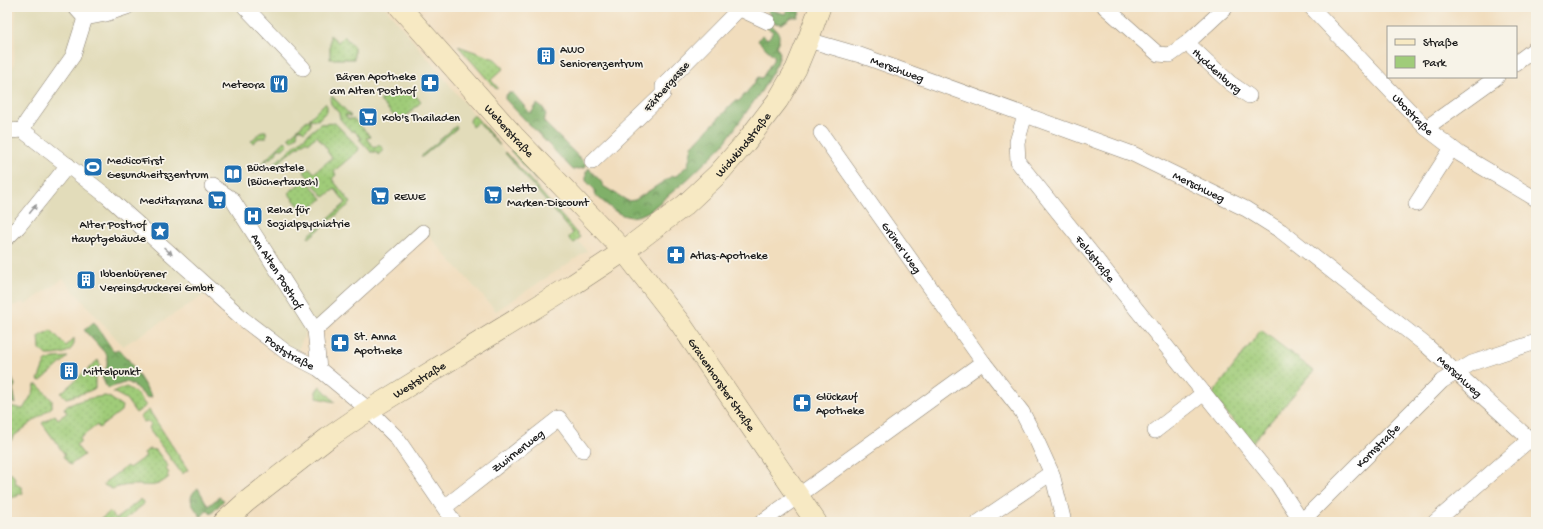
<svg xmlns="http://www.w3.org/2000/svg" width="1543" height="529" font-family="'Gochi Hand',sans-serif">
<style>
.built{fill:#e2dcba}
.green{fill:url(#green-dots);stroke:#5e744a}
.forest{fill:url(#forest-crowns);stroke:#4e6642}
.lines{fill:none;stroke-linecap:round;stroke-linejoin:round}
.street-casing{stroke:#867c6c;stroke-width:16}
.secondary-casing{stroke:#867c6c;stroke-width:22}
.street{stroke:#fff;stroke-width:15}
.secondary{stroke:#f7e9c3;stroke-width:21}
.oneway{fill:#999}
.labels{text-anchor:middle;stroke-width:3.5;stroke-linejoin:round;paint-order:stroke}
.poi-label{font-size:12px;fill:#1c1c1c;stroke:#f7f3e8;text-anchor:start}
.street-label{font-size:12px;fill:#1c1c1c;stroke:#f7f3e8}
</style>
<defs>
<pattern id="green-dots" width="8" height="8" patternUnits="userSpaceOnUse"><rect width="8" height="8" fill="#a0cc79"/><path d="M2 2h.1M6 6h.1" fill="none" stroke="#89af68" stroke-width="1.8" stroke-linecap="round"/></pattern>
<pattern id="forest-crowns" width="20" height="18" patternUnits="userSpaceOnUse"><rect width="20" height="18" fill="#80b069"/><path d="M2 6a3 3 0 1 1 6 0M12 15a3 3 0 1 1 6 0" fill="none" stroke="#688e56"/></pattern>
</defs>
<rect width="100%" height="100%" fill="#f7f3e8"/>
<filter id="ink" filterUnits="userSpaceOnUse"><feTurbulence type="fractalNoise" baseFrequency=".025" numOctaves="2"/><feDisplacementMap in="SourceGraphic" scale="8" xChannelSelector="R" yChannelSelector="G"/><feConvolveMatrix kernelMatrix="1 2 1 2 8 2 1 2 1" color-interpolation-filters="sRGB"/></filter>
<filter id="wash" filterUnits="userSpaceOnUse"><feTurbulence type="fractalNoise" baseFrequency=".012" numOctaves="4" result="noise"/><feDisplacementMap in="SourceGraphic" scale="16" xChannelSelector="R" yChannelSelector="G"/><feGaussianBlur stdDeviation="0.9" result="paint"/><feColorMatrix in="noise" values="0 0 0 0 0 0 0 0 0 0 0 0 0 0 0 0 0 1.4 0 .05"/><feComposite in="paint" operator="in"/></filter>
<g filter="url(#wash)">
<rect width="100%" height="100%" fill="#f1ddbd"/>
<polygon class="built" points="16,7 385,7 587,251 496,311 422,228 307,330 292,363 206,294 123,346 63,279 25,305 24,302 7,308 7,77 14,65"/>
<g class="green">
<polygon points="330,35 338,42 344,36 354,47 354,59 330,59"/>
<polygon points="458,46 495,59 504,68 491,80 498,88 496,89"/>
<polygon points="389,93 413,93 421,102 400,122 380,101"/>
<polygon points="332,96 351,116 345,115 348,119 354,119 371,137 366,138 375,148 379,144 384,150 378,155 376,152 371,152 359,139 362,139 354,131 351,131 340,119 339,113 331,104 330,99"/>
<polygon points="325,103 327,106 327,111 318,120 309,119"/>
<polygon points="472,116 475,116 500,145 499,145 478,122 472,127 470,121"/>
<polygon points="307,120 311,121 310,123 310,126 304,132 301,129 298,129 297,136 291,141 288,138"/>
<polygon points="335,123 359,148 358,151 334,171 336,175 332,179 351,203 309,238 308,236 346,203 335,189 324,197 304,172 310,168 314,173 332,158 327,151 328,150 317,136 308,143 306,141 287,155 269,171 268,169 320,124"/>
<polygon points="456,126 457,128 422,157 421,156"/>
<polygon points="262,131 266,131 266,138 259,138 253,143 251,141"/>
<path d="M285 141 288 144 283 149H278L276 154 270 159H267C266 165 259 172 253 173L249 169 253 165 256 169Z"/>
<path d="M510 150C522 152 532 172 537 182Z"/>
<polygon points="506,152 580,237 578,240 574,243 570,241 569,237 573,233 505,153"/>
<polygon points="306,179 322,199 305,213 288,193"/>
<path d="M51 330 66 346 74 338C76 355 57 355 46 355L40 349 39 336Z"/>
<polygon points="1261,330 1314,371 1251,444 1212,395"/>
<polygon points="68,357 41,381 38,380 45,362 48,360 54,358"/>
<path d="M98 360 100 365 95 378V388C92 391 71 397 66 398L61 393Z"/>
<polygon points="35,385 38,385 52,400 52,407 14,436 7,447 7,436 9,433 7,427 7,407 10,406 23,409 33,393"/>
<polygon points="320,386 335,402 318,398 316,394 316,391"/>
<path d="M126 387C136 391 140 398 146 406L136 413 126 399 113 392Z"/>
<path d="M105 396 109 397 122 406 121 411 99 428 97 425 80 438 81 441 76 445 84 455 70 465 63 456 65 455 42 423 55 415 58 419 67 413 64 408C77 400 90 398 105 396Z"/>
<polygon points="149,410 188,470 182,474 148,428 151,425 147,421 144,422 140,417"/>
<path d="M149 449 156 450 168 466 166 469 169 473 167 475 169 477C154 490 148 484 131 485 125 485 118 487 112 489L104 485 105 482 127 466 129 468 146 456 144 453Z"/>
<path d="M7 472C14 473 15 478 16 484L21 487 23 493 17 495 18 496 7 499Z"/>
<polygon points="141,499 144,504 122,522 97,522 110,512 116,519"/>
</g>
<g class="forest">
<polygon points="788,7 795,9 796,7 802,7 798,17 792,17 782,24 775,23 770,18 771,14 768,13 769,9 785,14"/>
<path d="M769 24C779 30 782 36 776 46L780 53 777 64 762 90 723 145 689 178 651 210C625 226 614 210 594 194L595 190 586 181V172L589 168C592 175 601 178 603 186L628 201 635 200 672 176H676L688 165 692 146 735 101H739L753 85 758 77 762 78 775 57 758 41 762 35 768 39 773 32 765 26Z"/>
<polygon points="508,93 513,93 530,113 532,112 537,104 544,109 546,115 543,121 587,165 584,168 573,170 505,99 505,97"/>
<path d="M94 322 114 352 119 349 126 359H128L152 397 148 398C140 393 136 385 127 382L109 388 106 386 102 377 107 366V355L84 330Z"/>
<polygon points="10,374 15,385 13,389 16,404 7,401 7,376"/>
<path d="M198 488 208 506 219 497 224 500 211 514 207 510 201 517C193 506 185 498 198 488Z"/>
</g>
</g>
<g filter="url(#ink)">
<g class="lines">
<defs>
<g id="street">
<polyline points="75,7 85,18"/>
<polyline points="245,7 303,68"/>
<polyline points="736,7 768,22"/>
<polyline points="1105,7 1158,54 1170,55 1187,43 1226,7"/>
<path id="s1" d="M1311 7 1426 128 1460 154 1536 199"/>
<path id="s2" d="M85 18 73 56 27 121 24 127 26 133 108 197 243 319 286 352 319 369 369 410 396 437 454 522"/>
<polyline points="85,18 106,14 127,7"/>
<path id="s3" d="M808 40 860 55 1133 154 1246 209 1281 231 1427 346 1536 445"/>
<path id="s4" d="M1187 43 1230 83 1249 96"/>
<polyline points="1516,63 1536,48"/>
<path id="s5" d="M1025 115 1017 142 1018 162 1277 484 1302 522"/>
<polyline points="1426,128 1497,77"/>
<polyline points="7,131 24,130"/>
<path id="s6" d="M821 133 983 362 1022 412 1037 441 1052 474 1064 522"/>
<polyline points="592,162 663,94 663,86 739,9"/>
<path id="s7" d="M212 186 232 199 315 330 319 369"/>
<polyline points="1416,204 1452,148"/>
<polyline points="7,238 18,227 68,165"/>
<polyline points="315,330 423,232"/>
<polyline points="1155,431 1204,393"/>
<path id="s8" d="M445 507 559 418 583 450"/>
<path id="s9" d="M1302 521 1442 381 1472 363 1536 342"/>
<polyline points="762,522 983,362"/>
<polyline points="979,522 1051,473"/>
<polyline points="1435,522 1529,440"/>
</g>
<g id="secondary">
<path id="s10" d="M400 7 514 136 624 251 680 323 816 522"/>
<path id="s11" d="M224 522 246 502 328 438 369 410 574 284 624 251 685 205 718 174 746 142 778 100 796 69 808 40 820 7"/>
</g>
</defs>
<use href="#street" class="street-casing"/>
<use href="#secondary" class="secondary-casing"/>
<use href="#street" class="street"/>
<use href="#secondary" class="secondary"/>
</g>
<defs><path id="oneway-solid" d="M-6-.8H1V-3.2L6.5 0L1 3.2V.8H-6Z"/></defs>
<g class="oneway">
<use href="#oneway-solid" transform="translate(33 209) rotate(-51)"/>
<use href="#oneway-solid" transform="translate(168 251) rotate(42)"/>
</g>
</g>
<defs>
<symbol id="building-square" viewBox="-11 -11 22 22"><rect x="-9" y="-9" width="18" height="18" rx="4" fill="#1f6fb2" stroke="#f7f3e8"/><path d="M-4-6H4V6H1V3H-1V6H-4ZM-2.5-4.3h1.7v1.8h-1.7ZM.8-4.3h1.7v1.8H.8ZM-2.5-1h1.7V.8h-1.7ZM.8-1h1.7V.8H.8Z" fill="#fff"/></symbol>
<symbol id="pharmacy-square" viewBox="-11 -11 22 22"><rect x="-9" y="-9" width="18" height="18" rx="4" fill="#1f6fb2" stroke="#f7f3e8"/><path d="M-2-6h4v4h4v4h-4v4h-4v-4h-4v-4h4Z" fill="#fff"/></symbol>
<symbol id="restaurant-square" viewBox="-11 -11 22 22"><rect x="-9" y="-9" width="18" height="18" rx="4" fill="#1f6fb2" stroke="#f7f3e8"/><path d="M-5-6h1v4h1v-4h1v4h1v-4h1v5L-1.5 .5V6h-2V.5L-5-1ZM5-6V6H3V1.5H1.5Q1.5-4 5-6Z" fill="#fff"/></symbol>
<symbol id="supermarket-square" viewBox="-11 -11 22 22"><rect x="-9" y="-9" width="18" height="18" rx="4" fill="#1f6fb2" stroke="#f7f3e8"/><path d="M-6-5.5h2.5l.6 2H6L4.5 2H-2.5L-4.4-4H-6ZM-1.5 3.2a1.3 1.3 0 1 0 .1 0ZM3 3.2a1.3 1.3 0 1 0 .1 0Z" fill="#fff"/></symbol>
<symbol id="stadium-square" viewBox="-11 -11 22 22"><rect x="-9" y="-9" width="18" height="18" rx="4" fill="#1f6fb2" stroke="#f7f3e8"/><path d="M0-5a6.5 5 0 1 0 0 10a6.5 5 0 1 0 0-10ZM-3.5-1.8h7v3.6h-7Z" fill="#fff"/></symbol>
<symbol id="library-square" viewBox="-11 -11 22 22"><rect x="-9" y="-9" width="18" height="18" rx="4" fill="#1f6fb2" stroke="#f7f3e8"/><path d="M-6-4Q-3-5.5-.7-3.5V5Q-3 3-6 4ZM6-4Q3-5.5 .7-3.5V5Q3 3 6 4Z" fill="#fff"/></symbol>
<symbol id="hospital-square" viewBox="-11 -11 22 22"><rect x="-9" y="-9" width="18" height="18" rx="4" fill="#1f6fb2" stroke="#f7f3e8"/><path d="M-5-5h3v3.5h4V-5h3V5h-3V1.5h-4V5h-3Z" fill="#fff"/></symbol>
<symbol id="sight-square" viewBox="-11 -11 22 22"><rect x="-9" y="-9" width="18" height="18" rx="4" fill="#1f6fb2" stroke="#f7f3e8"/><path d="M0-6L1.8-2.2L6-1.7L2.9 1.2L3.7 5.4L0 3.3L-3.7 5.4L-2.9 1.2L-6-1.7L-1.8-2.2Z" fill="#fff"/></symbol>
</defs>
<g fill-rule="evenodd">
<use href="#building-square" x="535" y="45" width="22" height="22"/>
<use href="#pharmacy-square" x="419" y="72" width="22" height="22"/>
<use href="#restaurant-square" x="268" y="73" width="22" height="22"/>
<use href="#supermarket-square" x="357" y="106" width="22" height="22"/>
<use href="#stadium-square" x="82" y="156" width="22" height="22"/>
<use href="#library-square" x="222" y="163" width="22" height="22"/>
<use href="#supermarket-square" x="482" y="184" width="22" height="22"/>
<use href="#supermarket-square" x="369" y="185" width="22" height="22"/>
<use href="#supermarket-square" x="206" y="189" width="22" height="22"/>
<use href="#hospital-square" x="242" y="205" width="22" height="22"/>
<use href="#sight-square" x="149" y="220" width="22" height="22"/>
<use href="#pharmacy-square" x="665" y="244" width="22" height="22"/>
<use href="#building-square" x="75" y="269" width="22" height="22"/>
<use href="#pharmacy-square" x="329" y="332" width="22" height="22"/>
<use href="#building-square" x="58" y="360" width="22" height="22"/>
<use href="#pharmacy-square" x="791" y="392" width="22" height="22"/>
</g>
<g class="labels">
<g class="poi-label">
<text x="560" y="53">AWO<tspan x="560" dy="14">Seniorenzentrum</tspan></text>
<text x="416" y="80" text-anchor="end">Bären Apotheke<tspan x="416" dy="14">am Alten Posthof</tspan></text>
<text x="265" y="88" text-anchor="end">Meteora</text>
<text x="382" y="121">Kob's Thailaden</text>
<text x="107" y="164">MedicoFirst<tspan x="107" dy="14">Gesundheitszentrum</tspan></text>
<text x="247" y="171">Bücherstele<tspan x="247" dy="14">(Büchertausch)</tspan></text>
<text x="507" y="192">Netto<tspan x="507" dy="14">Marken-Discount</tspan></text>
<text x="394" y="200">REWE</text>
<text x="203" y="204" text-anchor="end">Meditarrana</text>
<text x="267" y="213">Reha für<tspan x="267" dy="14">Sozialpsychiatrie</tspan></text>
<text x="146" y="228" text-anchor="end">Alter Posthof<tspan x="146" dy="14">Hauptgebäude</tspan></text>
<text x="690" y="259">Atlas-Apotheke</text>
<text x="100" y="277">Ibbenbürener<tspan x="100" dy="14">Vereinsdruckerei GmbH</tspan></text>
<text x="354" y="340">St. Anna<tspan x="354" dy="14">Apotheke</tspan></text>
<text x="83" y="375">Mittelpunkt</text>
<text x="816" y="400">Glückauf<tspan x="816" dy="14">Apotheke</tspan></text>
</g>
<g class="street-label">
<text dy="4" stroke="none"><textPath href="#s3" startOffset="94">Merschweg</textPath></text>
<text dy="4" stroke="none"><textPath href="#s4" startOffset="41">Hyddenburg</textPath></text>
<text transform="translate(666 86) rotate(-49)" y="4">Färbergasse</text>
<text dy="4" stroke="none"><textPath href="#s1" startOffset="148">Ubostraße</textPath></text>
<text dy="4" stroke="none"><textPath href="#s10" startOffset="165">Weberstraße</textPath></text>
<text dy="4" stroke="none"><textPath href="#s11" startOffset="644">Widukindstraße</textPath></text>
<text dy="4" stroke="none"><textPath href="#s3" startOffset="418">Merschweg</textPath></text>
<text dy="4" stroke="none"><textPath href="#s6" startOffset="140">Grüner Weg</textPath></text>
<text dy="4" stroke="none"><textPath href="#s5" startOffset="172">Feldstraße</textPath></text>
<text dy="4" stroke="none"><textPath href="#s7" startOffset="109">Am Alten Posthof</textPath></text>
<text dy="4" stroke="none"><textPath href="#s2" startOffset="476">Poststraße</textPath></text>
<text dy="4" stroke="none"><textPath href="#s3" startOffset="742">Merschweg</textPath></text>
<text dy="4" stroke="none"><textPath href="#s11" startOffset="242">Weststraße</textPath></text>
<text dy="4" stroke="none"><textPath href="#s10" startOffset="497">Gravenhorster Straße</textPath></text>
<text dy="4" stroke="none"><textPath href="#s9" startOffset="107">Kornstraße</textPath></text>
<text dy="4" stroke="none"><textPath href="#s8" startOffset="92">Zwirnerweg</textPath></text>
</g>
</g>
<rect width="1543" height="529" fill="none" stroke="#f7f3e8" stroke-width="24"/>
<rect x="1387" y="26" width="130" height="52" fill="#f7f3e8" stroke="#9f9d96"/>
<rect x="1395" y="39" width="20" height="6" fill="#f7e9c3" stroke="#9f9d96"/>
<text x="1423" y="46" font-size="12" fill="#1c1c1c">Straße</text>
<rect x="1395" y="56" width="20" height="12" fill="#a0cc79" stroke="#9f9d96"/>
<text x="1423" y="66" font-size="12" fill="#1c1c1c">Park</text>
</svg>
